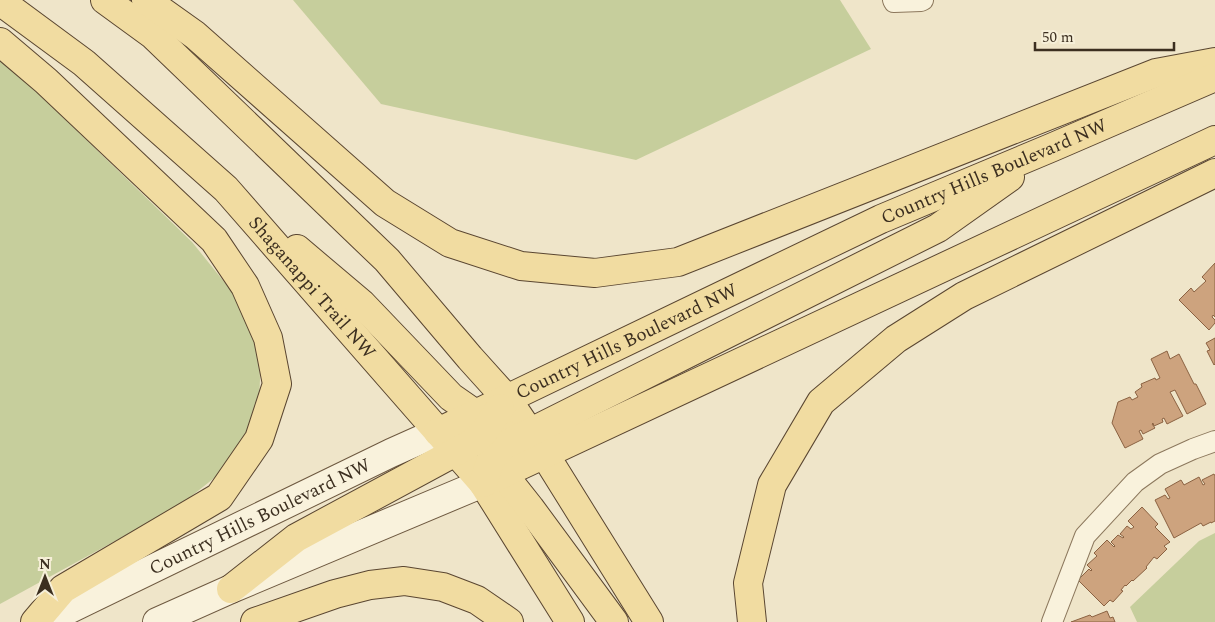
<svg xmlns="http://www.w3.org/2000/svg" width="1215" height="622" viewBox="0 0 1215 622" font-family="Spectral,serif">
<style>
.green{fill:#c6ce9c}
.building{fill:#cda37e;stroke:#8b6242}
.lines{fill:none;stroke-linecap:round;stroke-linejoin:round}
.street-casing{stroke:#8c785d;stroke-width:22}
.secondary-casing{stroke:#6e5940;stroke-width:30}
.primary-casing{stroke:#5a4631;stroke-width:30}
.street{stroke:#f9f2dc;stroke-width:20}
.secondary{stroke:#f9f2dc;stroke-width:28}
.primary{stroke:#f1dca1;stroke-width:28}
.labels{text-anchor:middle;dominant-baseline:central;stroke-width:4.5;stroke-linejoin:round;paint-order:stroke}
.street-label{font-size:19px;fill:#3c2f20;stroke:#f6efd8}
</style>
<rect width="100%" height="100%" fill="#efe5c9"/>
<!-- green -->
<g class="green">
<path d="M293 0H840L871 49 636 160 381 104Z"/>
<path d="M0 59 41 96 192 242 238 299 259 350 260 379 259 404 243 442 218 475 179 506 0 604Z"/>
<path d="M1215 533V622H1137L1130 607 1199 541Z"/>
</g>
<!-- building -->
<g class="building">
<path d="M1215 263V317L1213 315 1212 317 1215 320V323L1209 330 1179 300 1191 288 1194 292 1206 281 1202 277Z"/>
<path d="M1215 338V364L1214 365 1207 351 1210 350 1206 343Z"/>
<path d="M1167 351 1170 359 1179 354 1194 384H1196L1206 404 1187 414 1175 390 1170 392 1183 416 1167 424 1164 418 1162 419 1163 422 1154 426 1153 423 1152 424 1155 428 1143 434 1141 430 1139 431 1143 439 1125 448 1112 423 1118 402 1130 397 1132 400 1138 397 1135 392 1142 387 1141 384 1155 378 1156 380 1160 378 1151 359Z"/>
<path d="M1214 474 1215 476V521L1211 523V522L1203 526 1201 523 1174 538 1155 500 1165 495 1168 499 1170 498 1165 489 1181 480 1184 485 1199 477 1203 485 1205 484 1202 480Z"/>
<path d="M1142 507 1158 524 1155 527 1170 542 1164 546 1167 549 1157 559 1154 557 1146 567 1147 568 1133 581 1132 580 1126 586 1125 585 1121 590 1123 591 1113 602 1110 600 1104 606 1078 580 1089 569 1091 571 1092 570 1087 565 1097 556 1094 553 1107 540 1114 547 1115 546 1111 542 1118 535 1123 538 1124 537 1120 534 1127 526 1131 529 1134 527 1128 521Z"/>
<path d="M1107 611 1110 618 1113 617 1115 622H1071L1090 615 1092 617Z"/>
</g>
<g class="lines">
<defs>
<g id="street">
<path d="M893 0 894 2 921 1 923 0"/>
<path d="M1052 622 1085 536 1135 482 1160 464 1193 449 1215 441"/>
</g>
<g id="secondary">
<path id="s1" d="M43 622 391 453 438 432"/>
<path d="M157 622 231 589 483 483"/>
</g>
<g id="primary">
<path d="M105 0 153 35 387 260 470 358 507 399 545 455 649 622"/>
<path d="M146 0 195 35 385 203 450 243 521 266 595 273 678 262 1156 73 1215 62"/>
<path id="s2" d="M0 1 84 63 226 189 483 483 570 622"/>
<path d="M0 42 46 81 214 240 245 286 268 338 277 384 259 439 219 497 63 589 35 622"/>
<path d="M297 249 362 304 451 397 500 431 528 446"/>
<path id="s3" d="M438 432 881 219 1053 147 1215 77"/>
<path d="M492 460 530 508 614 622"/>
<path d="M483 483 1215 140"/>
<path d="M483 483 491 459 503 446 938 228 1010 177"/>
<path d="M231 589 296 538 472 443 483 433 500 408"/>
<path d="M255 622 335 594 370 585 404 581 443 587 477 600 509 622"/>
<path d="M752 622 748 583 772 485 821 402 896 339 964 296 1215 173"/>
</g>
</defs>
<!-- street casing -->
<use href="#street" class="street-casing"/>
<!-- secondary casing -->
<use href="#secondary" class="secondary-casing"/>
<!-- primary casing -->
<use href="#primary" class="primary-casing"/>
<!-- street -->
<use href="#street" class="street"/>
<!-- secondary -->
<use href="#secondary" class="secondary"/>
<!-- primary -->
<use href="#primary" class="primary"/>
</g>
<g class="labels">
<!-- street labels -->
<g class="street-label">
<text stroke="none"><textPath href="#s3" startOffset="614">Country Hills Boulevard NW</textPath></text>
<text stroke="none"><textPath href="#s2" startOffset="425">Shaganappi Trail NW</textPath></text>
<text stroke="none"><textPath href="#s3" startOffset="209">Country Hills Boulevard NW</textPath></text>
<text stroke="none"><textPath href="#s1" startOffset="241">Country Hills Boulevard NW</textPath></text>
</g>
</g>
<!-- north arrow -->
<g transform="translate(45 577)" stroke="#f6efd8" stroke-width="4" paint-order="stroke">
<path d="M0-4L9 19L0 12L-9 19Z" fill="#3c2f20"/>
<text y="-8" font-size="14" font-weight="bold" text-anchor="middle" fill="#3c2f20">N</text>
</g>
<!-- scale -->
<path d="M1035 42v8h139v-8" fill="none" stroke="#3c2f20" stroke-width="2.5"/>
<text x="1042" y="42" font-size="15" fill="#3c2f20" stroke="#f6efd8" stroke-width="4" paint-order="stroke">50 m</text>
</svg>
